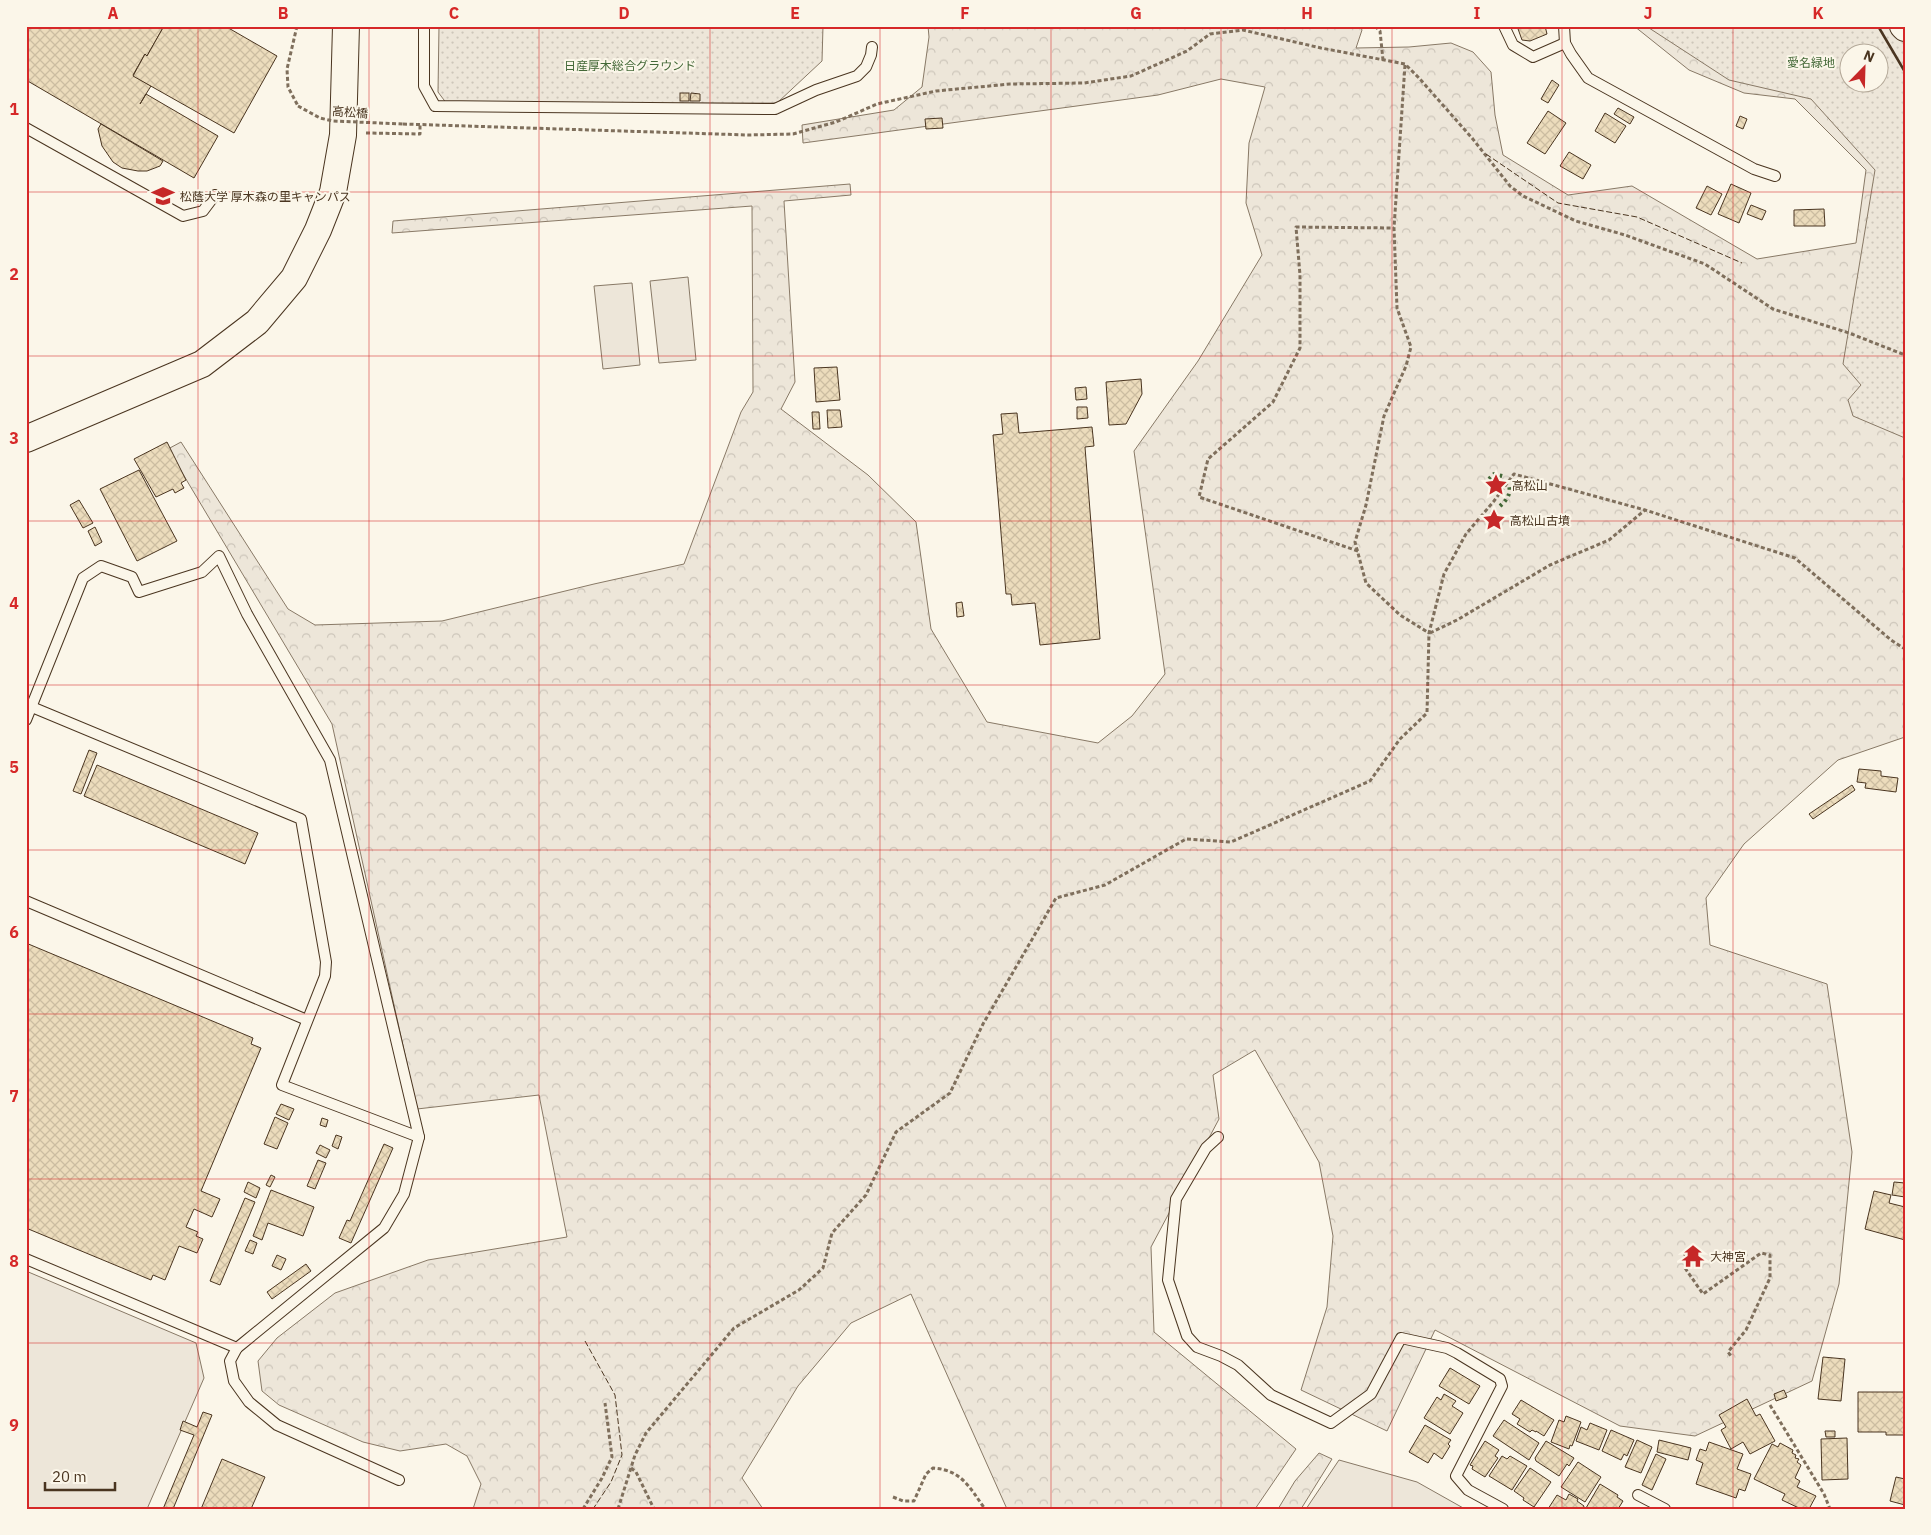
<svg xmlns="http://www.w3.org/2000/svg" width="1931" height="1535" viewBox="0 0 1931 1535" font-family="'IBM Plex Sans','Noto Sans JP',sans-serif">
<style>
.green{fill:#ede6d9;stroke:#887966}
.forest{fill:url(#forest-crowns);stroke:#887966}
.park{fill:url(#park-dots);stroke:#887966;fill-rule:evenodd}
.building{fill:url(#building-cross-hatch);stroke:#4a3520}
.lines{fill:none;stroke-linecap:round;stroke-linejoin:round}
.service-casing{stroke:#4a3520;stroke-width:12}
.tertiary-casing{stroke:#4a3520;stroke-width:28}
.path{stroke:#7f6f5c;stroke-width:3;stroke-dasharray:4 2.5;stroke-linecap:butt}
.service{stroke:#fbf6e9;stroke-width:10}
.tertiary{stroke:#fbf6e9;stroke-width:26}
.path-bridge{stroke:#7f6f5c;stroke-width:3;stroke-dasharray:4 2.5;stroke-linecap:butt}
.hedge{stroke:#436837;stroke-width:4;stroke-dasharray:2.5 4;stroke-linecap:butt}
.fence{stroke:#4a3520;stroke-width:1;stroke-dasharray:6 2.5;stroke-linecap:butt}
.wall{stroke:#4a3520;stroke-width:2.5}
.grid{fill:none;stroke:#d62828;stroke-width:1;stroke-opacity:0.55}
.labels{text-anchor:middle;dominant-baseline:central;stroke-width:4;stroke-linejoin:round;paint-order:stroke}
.park-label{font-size:12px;fill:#436837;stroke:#fbf6e9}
.street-label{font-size:12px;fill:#4a3520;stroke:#fbf6e9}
.poi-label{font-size:12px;fill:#4a3520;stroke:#fbf6e9;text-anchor:start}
.neatline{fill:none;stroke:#d62828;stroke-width:2}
.grid-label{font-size:16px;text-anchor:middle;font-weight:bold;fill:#d62828}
</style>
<defs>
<pattern id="forest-crowns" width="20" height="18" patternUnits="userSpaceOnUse" patternTransform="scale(1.25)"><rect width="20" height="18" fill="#ede6d9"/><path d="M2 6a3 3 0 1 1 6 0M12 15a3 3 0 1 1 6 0" fill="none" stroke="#cdc6ba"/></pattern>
<pattern id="park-dots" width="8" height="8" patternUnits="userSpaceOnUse" patternTransform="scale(1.25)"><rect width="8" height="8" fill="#ede6d9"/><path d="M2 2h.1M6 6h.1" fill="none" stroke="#cdc6ba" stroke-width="1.8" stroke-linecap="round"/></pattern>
<pattern id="building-cross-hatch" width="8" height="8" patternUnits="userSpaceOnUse" patternTransform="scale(1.25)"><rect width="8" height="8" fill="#ecdcbc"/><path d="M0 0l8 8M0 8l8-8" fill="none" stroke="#ccbda1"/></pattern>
</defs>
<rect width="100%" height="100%" fill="#fbf6e9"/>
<!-- green -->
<g class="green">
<path d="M688 277 696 360 659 363 650 281Z"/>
<path d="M632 283 640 365 603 369 594 286Z"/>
<path d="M26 1271 196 1343 204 1378 147 1509H26Z"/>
<path d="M1339 1460 1417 1482 1465 1509H1306Z"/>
</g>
<!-- forest -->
<g class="forest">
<path d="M928 26H1360L1362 30 1356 48 1409 47 1451 43 1473 52 1491 72 1495 115 1503 155 1568 195 1632 186 1757 259 1856 243 1866 170 1795 99 1744 93 1689 70 1634 26H1712L1848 52V82H1878L1905 97V737L1838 760 1744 844 1706 898 1710 945 1827 984 1852 1152 1839 1284 1812 1381 1695 1436 1620 1426 1435 1330 1387 1431 1301 1390 1327 1307 1333 1236 1319 1162 1255 1050 1213 1075 1219 1119 1151 1247 1154 1332 1296 1449 1255 1509H1007L911 1294 851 1323 798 1386 742 1478 763 1509H473L481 1484 467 1456 446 1444 400 1451 363 1442 279 1405 262 1391 258 1361 277 1338 335 1293 428 1260 567 1237 539 1095 417 1109 332 724 168 449 181 442 288 609 315 625 442 621 594 584 684 564 741 412 753 392 752 206 392 233 393 221 850 184 851 195 784 201 795 382 781 409 868 475 916 522 931 629 987 722 1098 743 1132 716 1165 674 1134 451 1198 361 1262 255 1246 203 1249 143 1265 87 1221 79 1158 95 803 143 802 125 894 110 922 87 929 37Z"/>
<path d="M1319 1453 1332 1459 1301 1509H1278L1295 1481Z"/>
</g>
<!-- park -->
<g class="park">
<path d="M439 26H823L822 61 777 103 447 104 438 92Z"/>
<path d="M1646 26H1905V438L1853 416 1848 400 1861 385 1843 364 1875 170 1811 99 1729 80ZM1848 52H1878V82H1848Z"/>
</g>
<!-- building -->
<g class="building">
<path d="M26 26H164L147 56 145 54 133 75 151 86 146 94 140 104 146 94 218 136 194 178 26 80Z"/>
<path d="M164 26H225L277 56 234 133 133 76 145 54 147 56Z"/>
<path d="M1517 26H1545L1547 34 1530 41 1522 40Z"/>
<path d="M1552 80 1559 85 1548 103 1541 99Z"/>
<rect x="680" y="93" width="9" height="8"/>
<path d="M691 93 700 94V101H690Z"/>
<path d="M1618 108 1634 117 1630 124 1614 114Z"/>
<path d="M1548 111 1566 123 1545 154 1527 143Z"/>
<path d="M1605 113 1626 126 1615 143 1595 131Z"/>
<path d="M1740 116 1747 119 1743 129 1736 126Z"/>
<path d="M942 118 943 128 926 129 925 119Z"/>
<path d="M101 124 163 161 160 166 147 171H138L122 168 113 162 102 146 98 129Z"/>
<path d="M1569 152 1591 165 1583 179 1560 166Z"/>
<path d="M1731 184 1751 193 1739 223 1718 214Z"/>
<path d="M1707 186 1722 194 1711 215 1696 208Z"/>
<path d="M1751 205 1766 211 1762 220 1747 214Z"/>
<path d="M1824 209 1825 226H1794V210Z"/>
<path d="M837 367 840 400 816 402 814 368Z"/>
<path d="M1141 379 1142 394 1126 424 1109 425 1106 382Z"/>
<path d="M1086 387 1087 399 1076 400 1075 388Z"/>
<path d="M1077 407H1087L1088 418 1077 419Z"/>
<path d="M827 410H840L842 427 828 428Z"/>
<path d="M812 412H819L820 429H813Z"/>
<path d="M1017 413 1019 433 1092 427 1094 446 1085 447 1100 639 1040 645 1035 603 1012 605 1011 594H1006L993 435 1003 434 1001 414Z"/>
<path d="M167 442 186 480 181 483 184 488 175 493 173 489 156 497 134 459Z"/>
<path d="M139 470 177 541 137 561 100 489Z"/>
<path d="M79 500 93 523 83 528 70 505Z"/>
<path d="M95 527 102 542 95 546 88 531Z"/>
<path d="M962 602 964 616 957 617 956 603Z"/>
<path d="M89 750 97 753 81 794 73 791Z"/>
<path d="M97 765 258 833 245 864 84 796Z"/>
<path d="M1859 769 1881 771V776L1898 778 1896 792 1865 788 1866 783 1857 782Z"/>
<path d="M1852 785 1855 790 1813 819 1809 814Z"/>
<path d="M26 943 253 1038 251 1044 261 1048 201 1191 220 1199 212 1217 194 1209 186 1227 198 1232 196 1236 203 1239 197 1253 179 1246 165 1280 153 1275 151 1280 26 1228Z"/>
<path d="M281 1104 294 1109 289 1120 276 1114Z"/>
<path d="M275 1117 288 1123 277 1149 264 1144Z"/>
<path d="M322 1118 328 1120 326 1127 320 1125Z"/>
<path d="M336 1135 342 1137 338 1149 332 1146Z"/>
<path d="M384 1144 393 1148 351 1243 339 1238 347 1220 350 1221Z"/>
<path d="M320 1145 330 1150 326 1158 316 1153Z"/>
<path d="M318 1160 326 1163 315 1189 307 1186Z"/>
<path d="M271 1175 275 1177 270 1187 266 1185Z"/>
<path d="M248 1182 260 1188 256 1198 244 1192Z"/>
<path d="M1894 1182 1905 1183V1197L1892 1195Z"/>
<path d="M271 1190 314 1207 303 1236 268 1223 262 1240 253 1236Z"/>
<path d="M1874 1191 1891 1195 1889 1203 1905 1207V1240L1865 1229Z"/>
<path d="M245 1198 255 1202 220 1285 210 1281Z"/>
<path d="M250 1240 257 1243 253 1254 245 1251Z"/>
<path d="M1689 1249 1693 1255 1686 1259 1683 1253Z"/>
<path d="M277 1255 286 1259 281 1270 272 1266Z"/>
<path d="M306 1264 311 1271 272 1299 267 1292Z"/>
<path d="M1823 1357 1845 1359 1841 1401 1818 1399Z"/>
<path d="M1450 1368 1480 1386 1469 1404 1439 1386Z"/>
<path d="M1784 1390 1787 1397 1776 1401 1774 1394Z"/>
<path d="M1858 1392H1904V1435H1886V1432H1858Z"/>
<path d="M1444 1394 1456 1401 1452 1406 1463 1413 1450 1434 1424 1418 1437 1397 1441 1400Z"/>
<path d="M1747 1399 1756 1416 1760 1414 1775 1441 1750 1454 1743 1442 1731 1449 1721 1430 1726 1427 1719 1415Z"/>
<path d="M1521 1400 1554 1420 1544 1436 1536 1431V1432L1532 1430 1530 1432 1517 1424 1520 1419 1512 1414Z"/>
<path d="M203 1412 212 1415 173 1509H163L194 1435 180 1430 183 1421 197 1427Z"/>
<path d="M1566 1416 1581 1422 1572 1446 1570 1445 1569 1449 1551 1442 1559 1420 1564 1422Z"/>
<path d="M1504 1420 1539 1443 1529 1460 1493 1436Z"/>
<path d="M1590 1423 1607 1430 1599 1450 1576 1441 1581 1427 1587 1430Z"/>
<path d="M1425 1425 1451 1440 1448 1444 1450 1446 1442 1459 1434 1453 1428 1463 1409 1452Z"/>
<path d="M1611 1430 1634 1440 1627 1456 1624 1454 1621 1460 1602 1451Z"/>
<path d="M1825 1431H1835V1437H1826Z"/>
<path d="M1847 1438 1848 1479 1822 1480 1821 1439Z"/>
<path d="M1637 1440 1652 1447 1641 1473 1625 1467Z"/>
<path d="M1659 1440 1691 1448 1688 1460 1657 1452Z"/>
<path d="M1485 1441 1499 1450 1495 1456 1498 1458 1485 1477 1472 1469 1473 1466 1470 1465Z"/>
<path d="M1546 1441 1574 1458 1569 1466 1567 1464 1559 1476 1536 1461 1535 1458Z"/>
<path d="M1709 1442 1743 1454 1737 1469 1751 1474 1745 1491 1739 1489 1736 1498 1696 1484 1703 1463 1696 1460 1700 1449 1706 1451Z"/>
<path d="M1780 1443 1793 1450 1792 1453 1796 1455 1795 1458 1799 1459 1797 1462 1801 1465 1795 1478 1800 1481 1797 1487 1816 1496 1809 1509H1801L1782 1500 1785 1494 1754 1479 1772 1444 1778 1447Z"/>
<path d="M1656 1454 1666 1459 1652 1490 1642 1485Z"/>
<path d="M1502 1456 1507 1459 1510 1456 1527 1466 1512 1490 1489 1476Z"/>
<path d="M222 1459 265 1477 251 1509H201Z"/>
<path d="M1578 1462 1601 1477 1585 1502 1561 1487Z"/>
<path d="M1530 1468 1551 1482 1534 1507 1523 1500 1524 1498 1514 1491Z"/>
<path d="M1896 1477 1905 1479V1505L1890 1501Z"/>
<path d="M1600 1484 1618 1495 1617 1497 1623 1501 1618 1509 1586 1508Z"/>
<path d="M1569 1494 1578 1499 1577 1501 1584 1506 1583 1509H1548L1557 1495 1566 1500Z"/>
</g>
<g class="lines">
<defs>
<g id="service">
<path d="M424 26V86L435 106 775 109 816 90 857 76 866 67 871 55 872 47"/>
<path d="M1504 26 1513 45 1533 57 1565 43"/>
<path d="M1564 26 1565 43 1571 54 1588 78 1754 169 1775 176"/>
<path d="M26 128 183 216 203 211 215 195"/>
<path d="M27 705 301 819 326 962 325 976 282 1085 419 1137"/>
<path d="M26 720 83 578 101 566 132 577 139 592 202 572 219 556 247 614 330 760 419 1137 404 1194 384 1228 237 1348 230 1361 234 1381 249 1402 277 1425 399 1480"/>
<path d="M26 901 307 1020"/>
<path d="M1218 1137 1206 1148 1176 1199 1168 1280 1187 1336 1197 1347 1221 1356 1238 1365 1271 1395 1331 1423 1371 1394 1401 1338 1447 1348 1457 1353 1500 1379 1502 1386 1456 1476 1468 1490 1503 1509"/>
<path d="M26 1259 237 1348"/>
<path d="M1638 1495 1665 1509"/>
</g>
<g id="tertiary">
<path d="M1903 26 1905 28"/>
<path d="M26 439 202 364 257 322 294 278 318 230 333 192 343 135 346 26"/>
</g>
</defs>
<!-- service casing -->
<use href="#service" class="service-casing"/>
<!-- tertiary casing -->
<use href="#tertiary" class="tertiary-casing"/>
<!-- path -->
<g class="path">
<path d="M297 26 287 69 288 87 298 106"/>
<path d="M1375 26 1380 31 1383 60"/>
<path d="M1405 65 1394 228 1397 308 1411 347 1406 366 1384 416 1366 505 1355 542 1366 583 1400 615 1429 633"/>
<path d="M403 124 748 135 793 134 836 122 877 104 936 91 1010 84 1084 83 1131 76 1187 51 1210 34 1243 30 1321 48 1405 64 1419 78 1472 138 1510 186 1523 196 1576 221 1625 235 1705 264 1773 309 1849 333 1905 355"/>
<path d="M366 133 420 134V125"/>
<path d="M1358 551 1199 497 1208 459 1273 402 1300 348V275L1296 227 1394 228"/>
<path d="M1430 633 1457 620 1550 565 1609 540 1645 510"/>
<path d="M1685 1268 1703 1294 1761 1253 1770 1255V1278L1746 1330 1728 1352 1731 1356"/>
<path d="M1770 1405 1824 1494 1830 1509"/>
<path d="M631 1468 636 1472 654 1509"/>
<path d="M893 1497 903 1501H914L926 1474 933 1468C962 1470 970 1488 985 1509"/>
<path d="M583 1509 602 1478 612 1457 605 1403"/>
<path d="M618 1509 635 1455 646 1433 734 1328 799 1290 823 1268 832 1233 866 1195 896 1132 950 1093 983 1024 1056 898 1105 885 1186 839 1231 842 1370 781 1400 739 1427 713 1429 633 1444 574 1466 534 1494 501 1514 474 1645 510 1795 558 1891 640 1905 649"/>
</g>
<!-- service -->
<use href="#service" class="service"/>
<!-- tertiary -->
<use href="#tertiary" class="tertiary"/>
<!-- path-bridge -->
<path class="path-bridge" d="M298 106 320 118 333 121 403 124"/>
<!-- hedge -->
<g class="hedge">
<path d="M1489 479 1494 474 1506 477"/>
<path d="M1500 506C1507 500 1511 494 1509 485"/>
</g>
<!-- fence -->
<g class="fence">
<path d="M1486 154 1558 203 1637 217 1742 263"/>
<path d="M585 1341 615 1395 622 1455 611 1482 593 1509"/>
</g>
<!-- wall -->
<path class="wall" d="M1878 26 1905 72"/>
</g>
<!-- grid -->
<path class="grid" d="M198 26V1509M369 26V1509M539 26V1509M710 26V1509M880 26V1509M1051 26V1509M1221 26V1509M1392 26V1509M1562 26V1509M1733 26V1509M26 192H1905M26 356H1905M26 521H1905M26 685H1905M26 850H1905M26 1014H1905M26 1179H1905M26 1343H1905"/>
<!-- icons -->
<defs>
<symbol id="university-bare" viewBox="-9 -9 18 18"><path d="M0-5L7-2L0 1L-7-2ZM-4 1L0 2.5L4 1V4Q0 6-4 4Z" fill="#c62828" stroke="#fbf6e9" stroke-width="2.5" paint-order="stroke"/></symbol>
<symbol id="sight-bare" viewBox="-9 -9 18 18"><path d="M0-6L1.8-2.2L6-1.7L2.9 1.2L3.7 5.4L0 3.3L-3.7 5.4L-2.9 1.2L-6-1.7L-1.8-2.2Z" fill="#c62828" stroke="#fbf6e9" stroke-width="2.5" paint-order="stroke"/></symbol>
<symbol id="temple-bare" viewBox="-9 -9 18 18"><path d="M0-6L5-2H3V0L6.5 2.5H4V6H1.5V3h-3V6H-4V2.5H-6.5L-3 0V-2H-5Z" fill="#c62828" stroke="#fbf6e9" stroke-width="2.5" paint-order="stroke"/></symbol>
</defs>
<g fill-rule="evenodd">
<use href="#university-bare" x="147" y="180" width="32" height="32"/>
<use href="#sight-bare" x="1480" y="469" width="32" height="32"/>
<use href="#sight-bare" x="1478" y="504" width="32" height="32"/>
<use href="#temple-bare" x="1677" y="1240" width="32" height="32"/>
</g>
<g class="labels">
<!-- park labels -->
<g class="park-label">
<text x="1811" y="62">愛名緑地</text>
<text x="630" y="65">日産厚木総合グラウンド</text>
</g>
<!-- street labels -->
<g class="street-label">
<text transform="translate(350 112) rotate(4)">高松橋</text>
</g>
<!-- poi labels -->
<g class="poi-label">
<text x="180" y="196">松蔭大学 厚木森の里キャンパス</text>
<text x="1512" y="485">高松山</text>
<text x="1510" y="520">高松山古墳</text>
<text x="1710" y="1256">大神宮</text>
</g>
</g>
<!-- border -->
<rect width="1931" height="1535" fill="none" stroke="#fbf6e9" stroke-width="55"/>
<!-- north arrow -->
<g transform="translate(1864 68) rotate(23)"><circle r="24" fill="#fbf6e9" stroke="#b4a999"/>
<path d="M0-4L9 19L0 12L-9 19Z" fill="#c62828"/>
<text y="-8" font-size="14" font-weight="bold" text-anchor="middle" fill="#4a3520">N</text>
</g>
<!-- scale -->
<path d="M45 1482v8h70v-8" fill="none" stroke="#4a3520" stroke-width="2.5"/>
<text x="52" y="1482" font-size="15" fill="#4a3520" stroke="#fbf6e9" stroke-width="4" paint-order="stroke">20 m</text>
<rect x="28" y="28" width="1876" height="1480" class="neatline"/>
<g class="grid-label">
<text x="113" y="19">A</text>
<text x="283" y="19">B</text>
<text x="454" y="19">C</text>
<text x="624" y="19">D</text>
<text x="795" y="19">E</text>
<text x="965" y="19">F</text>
<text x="1136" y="19">G</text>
<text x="1307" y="19">H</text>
<text x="1477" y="19">I</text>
<text x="1648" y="19">J</text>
<text x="1818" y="19">K</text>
<text x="14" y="115">1</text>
<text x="14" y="280">2</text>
<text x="14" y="444">3</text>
<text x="14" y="609">4</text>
<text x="14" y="773">5</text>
<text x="14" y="938">6</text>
<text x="14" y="1102">7</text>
<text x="14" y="1267">8</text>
<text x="14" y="1431">9</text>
</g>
</svg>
